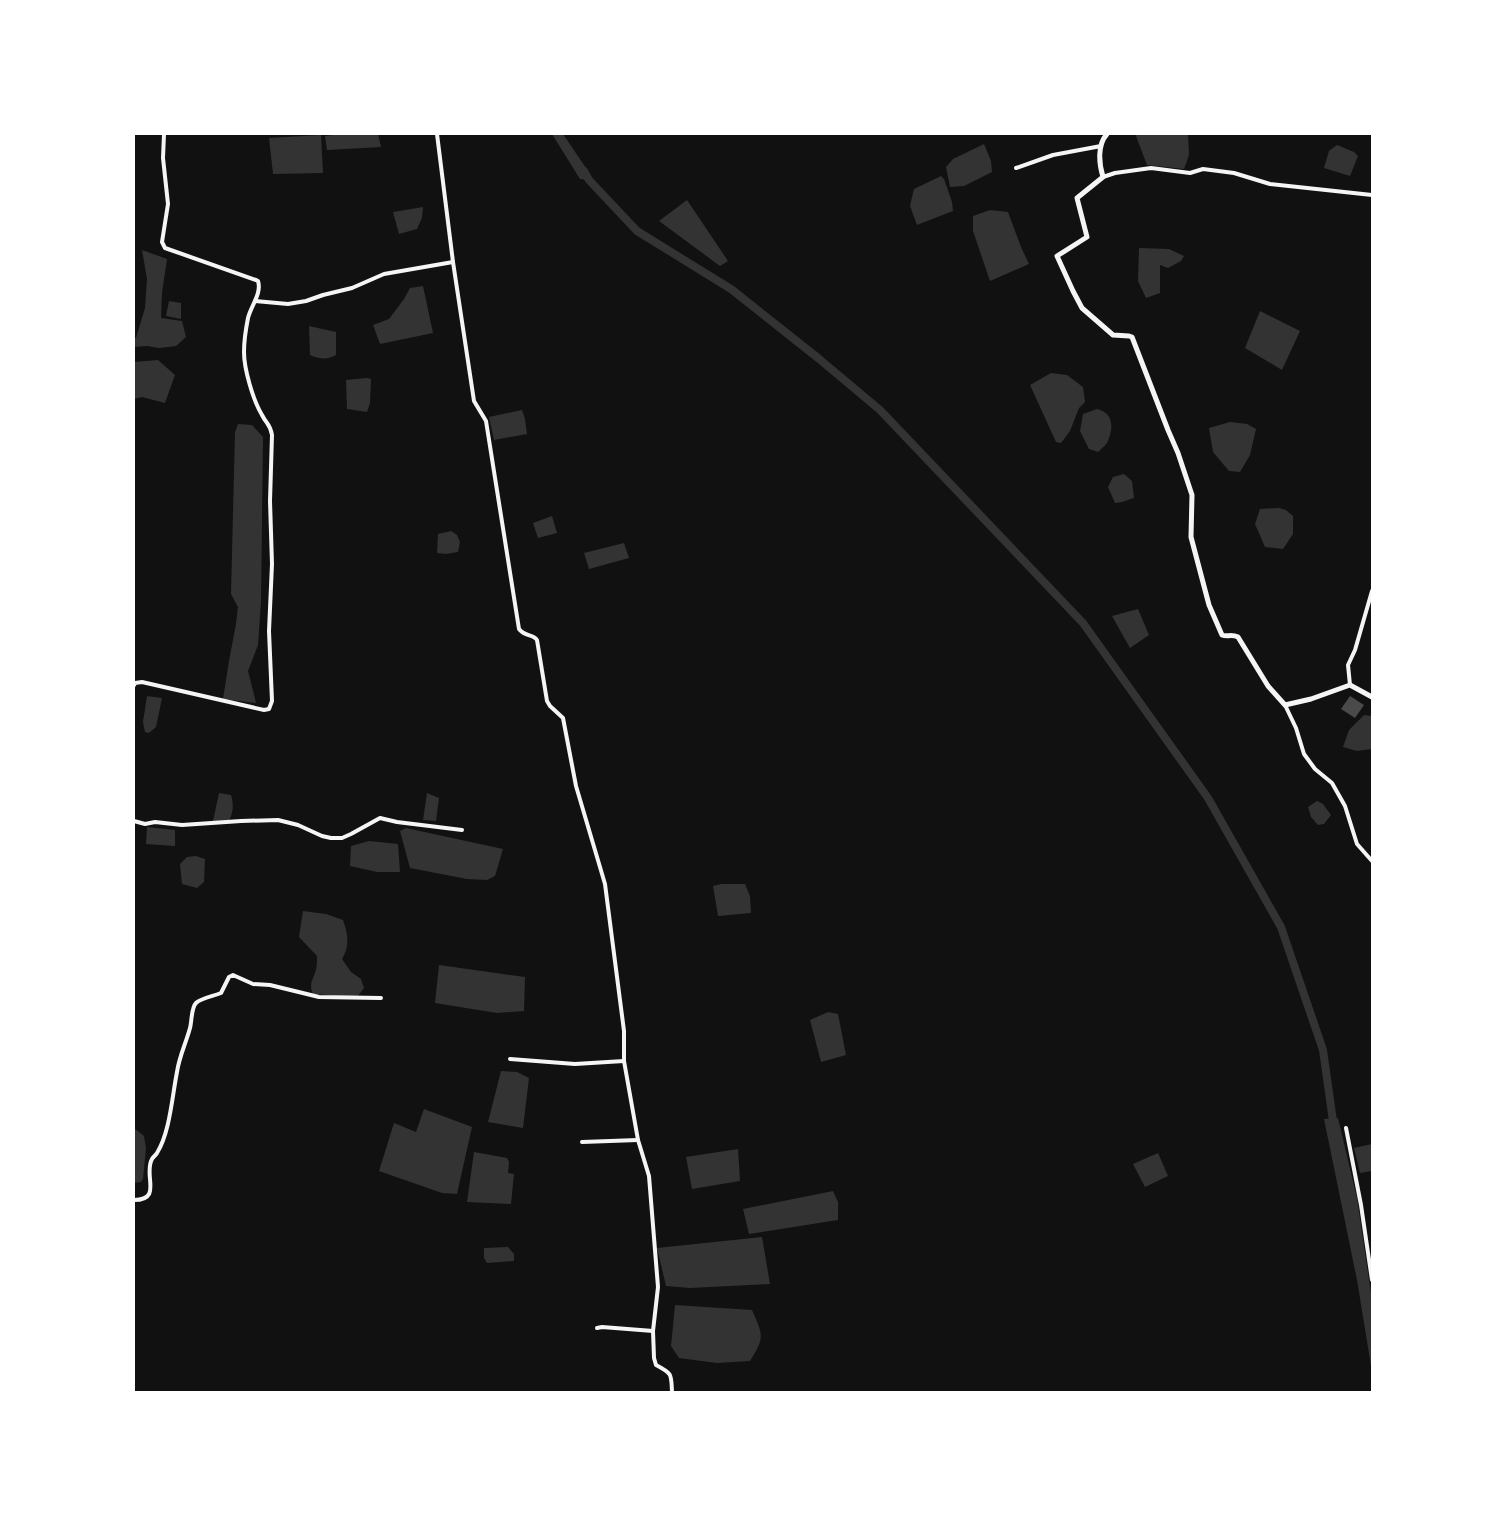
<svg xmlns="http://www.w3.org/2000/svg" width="1506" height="1526" viewBox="0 0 1506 1526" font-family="'Public Sans',sans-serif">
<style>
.water{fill:#333}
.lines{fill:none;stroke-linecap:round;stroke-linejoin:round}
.canal{stroke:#333;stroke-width:8}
.building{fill:#4a4a4a}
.minor{stroke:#f5f5f5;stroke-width:4}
.tertiary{stroke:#f5f5f5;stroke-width:5}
</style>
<rect width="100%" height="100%" fill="#111"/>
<!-- water -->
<g class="water">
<path d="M343 134H378L381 147 327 150 325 136Z"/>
<path d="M552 134H563L588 171 589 180 580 179Z"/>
<path d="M1137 134H1188L1189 155 1184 169 1147 165 1136 136Z"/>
<path d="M321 135 323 173 273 174 269 138Z"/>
<path d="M984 144 991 161 992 172 964 186 950 187 946 167 953 159Z"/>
<path d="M1337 145 1354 152 1358 156 1350 176 1324 168 1329 151Z"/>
<path d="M941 176 944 179 952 202 953 211 917 225 910 206 914 189Z"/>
<path d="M687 200 728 261 720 266 659 221Z"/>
<path d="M423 207 422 218 417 229 399 234 393 212Z"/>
<path d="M990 210 1008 212 1021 247 1029 264 990 281 973 231V216Z"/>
<path d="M1139 248 1169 249 1184 256 1181 261 1168 268 1160 265V293L1146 298 1138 281Z"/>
<path d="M142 250 167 259 162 293 161 318 182 321 186 337 176 346 159 348 147 346 134 347V338H136L145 308 147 279Z"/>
<path d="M423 286 433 333 380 344 373 325 389 319 404 299 410 288Z"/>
<path d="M169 301 181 303V319L166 316Z"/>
<path d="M1260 311 1300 331 1282 370 1245 348Z"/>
<path d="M309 326 336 332V355C328 360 319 359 310 355Z"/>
<path d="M158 360 175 375 165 403 142 397 134 399V362Z"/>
<path d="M1051 373 1067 375 1083 387 1085 402 1079 408 1070 431 1061 443 1056 442 1030 385Z"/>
<path d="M367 378 371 379 370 403 367 412 347 409 346 380Z"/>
<path d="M1097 409C1114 413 1114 429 1107 443 1105 446 1101 449 1098 452L1089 449 1080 431 1083 414Z"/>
<path d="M522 410 525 419 527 434 494 440 489 417Z"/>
<path d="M1230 422 1247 424 1256 429 1250 455 1240 472 1229 471 1213 452 1209 428Z"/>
<path d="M238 424 252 425 263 437 261 602 258 645 248 671 256 703 223 699 229 661 236 624 238 607 231 594 235 432Z"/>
<path d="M1124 474 1132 481 1134 498 1122 502 1115 503 1108 487 1113 477Z"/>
<path d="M1279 508 1286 510 1293 516V534L1283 549 1265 547 1255 524 1260 509Z"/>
<path d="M552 516 557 533 538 538 533 523Z"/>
<path d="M451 531 457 535 460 542 458 552 446 554 437 553 438 534Z"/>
<path d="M624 543 629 558 589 569 584 553Z"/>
<path d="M1138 609 1149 635 1130 648 1112 616Z"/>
<path d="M147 696 162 698 156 727 149 733 145 732 143 722Z"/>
<path d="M1364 715 1372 716V749L1357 751 1343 747 1349 730Z"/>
<path d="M219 793 231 795C234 805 233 812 229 821H213Z"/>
<path d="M427 793 439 798 436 821 423 820Z"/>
<path d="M1317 801 1323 804 1331 815 1324 824 1318 825 1311 817 1308 807Z"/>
<path d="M147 827 175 830V846L146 844Z"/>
<path d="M406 828 503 849 495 876 487 880 467 879 410 868 400 831Z"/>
<path d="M369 841 398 844 400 872H377L350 866 351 846Z"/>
<path d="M196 856 205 859 204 882 197 888 182 884 180 864 187 857Z"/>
<path d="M721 884H745L750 896 751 913 718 916 713 886Z"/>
<path d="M303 911 326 914 343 920C348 934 350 946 342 959L351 972 361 979 364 988 357 997 313 994C309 985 312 981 315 973 317 968 317 962 317 956L299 937Z"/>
<path d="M439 965 525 977 524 1011 497 1013 435 1003Z"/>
<path d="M828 1012 838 1014 846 1055 821 1062 810 1020Z"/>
<path d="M501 1071 517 1072 529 1078 523 1128 488 1122Z"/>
<path d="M424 1109 472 1127 457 1194 442 1193 379 1171 394 1123 416 1132Z"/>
<path d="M1338 1118 1357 1198 1372 1300V1372L1357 1280 1324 1119Z"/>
<path d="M134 1128 144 1136 146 1148 143 1179 141 1182 134 1183Z"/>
<path d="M1372 1144V1171L1360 1173 1354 1148Z"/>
<path d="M738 1149 740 1181 692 1189 686 1157Z"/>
<path d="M474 1152 507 1158 509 1162 508 1173 514 1174 511 1204 467 1202Z"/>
<path d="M1158 1153 1168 1176 1145 1187 1133 1164Z"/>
<path d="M833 1191 838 1202V1220L749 1234 743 1209Z"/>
<path d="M762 1237 770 1284 690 1288 666 1286 657 1248Z"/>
<path d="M508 1247 514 1254V1261L487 1263 484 1258V1248Z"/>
<path d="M675 1305 752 1310C763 1335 765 1337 750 1361L717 1363 679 1358 671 1346Z"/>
</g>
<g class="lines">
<!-- canal -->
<path class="canal" d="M584 171 589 180 637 231 731 289 818 358 880 410 1083 623 1208 798 1281 927 1323 1050 1334 1128"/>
</g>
<!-- building -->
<path class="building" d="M1350 696 1364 705 1355 718 1341 709Z"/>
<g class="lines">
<!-- minor -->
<g class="minor">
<path d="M437 134 453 262 474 401 486 421 519 629C525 637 533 634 537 640L547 701 550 706 563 718 576 786 605 884 624 1031V1061L638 1140 649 1176 658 1287 653 1331 654 1358 656 1365C673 1374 671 1374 672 1392"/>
<path d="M1016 168 1053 155 1101 146"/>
<path d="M1103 177 1115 173 1151 168 1190 173 1203 169 1234 173 1270 184 1372 195"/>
<path d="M255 301 288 304 306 301 323 295 352 288 384 274 453 262"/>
<path d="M134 685 135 683 142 682 264 710 269 709 272 701 269 631 272 564 270 501 272 435C270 423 267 425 262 415 253 400 244 369 244 352 244 342 246 328 248 318 251 306 262 293 258 281L256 280 165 248 162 242 168 204 163 158 164 134"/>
<path d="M1350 685 1348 665 1355 650 1372 591"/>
<path d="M1285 705 1296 728 1304 754 1315 769 1332 783 1345 806 1357 844 1372 861"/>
<path d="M134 821 145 824 155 822 182 825 241 821 278 820 298 825 322 836 331 838H342L351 834 380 818 397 822 462 830"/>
<path d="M510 1059 575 1064 624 1061"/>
<path d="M1346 1128 1361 1205 1372 1280"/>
<path d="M582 1142 638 1140"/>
<path d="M134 1200C163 1200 143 1175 152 1159 153 1157 156 1155 157 1153 170 1132 172 1097 177 1072 179 1057 186 1043 190 1028 192 1021 191 1008 196 1003 201 998 214 996 221 993L229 977 233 975 253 984 270 985 319 997 381 998"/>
<path d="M597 1328 602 1327 653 1331"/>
</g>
<!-- tertiary -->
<path class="tertiary" d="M1107 134C1097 145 1099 164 1103 177L1077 198 1087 237 1057 256 1073 291 1082 308 1113 335 1129 336 1132 337 1168 430 1178 453 1192 495 1191 537 1209 605 1222 635C1227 637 1232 634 1238 637L1268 686 1285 705 1311 699 1350 685 1372 697"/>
</g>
<!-- border -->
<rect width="1506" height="1526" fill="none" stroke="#ffffff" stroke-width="270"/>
</svg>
